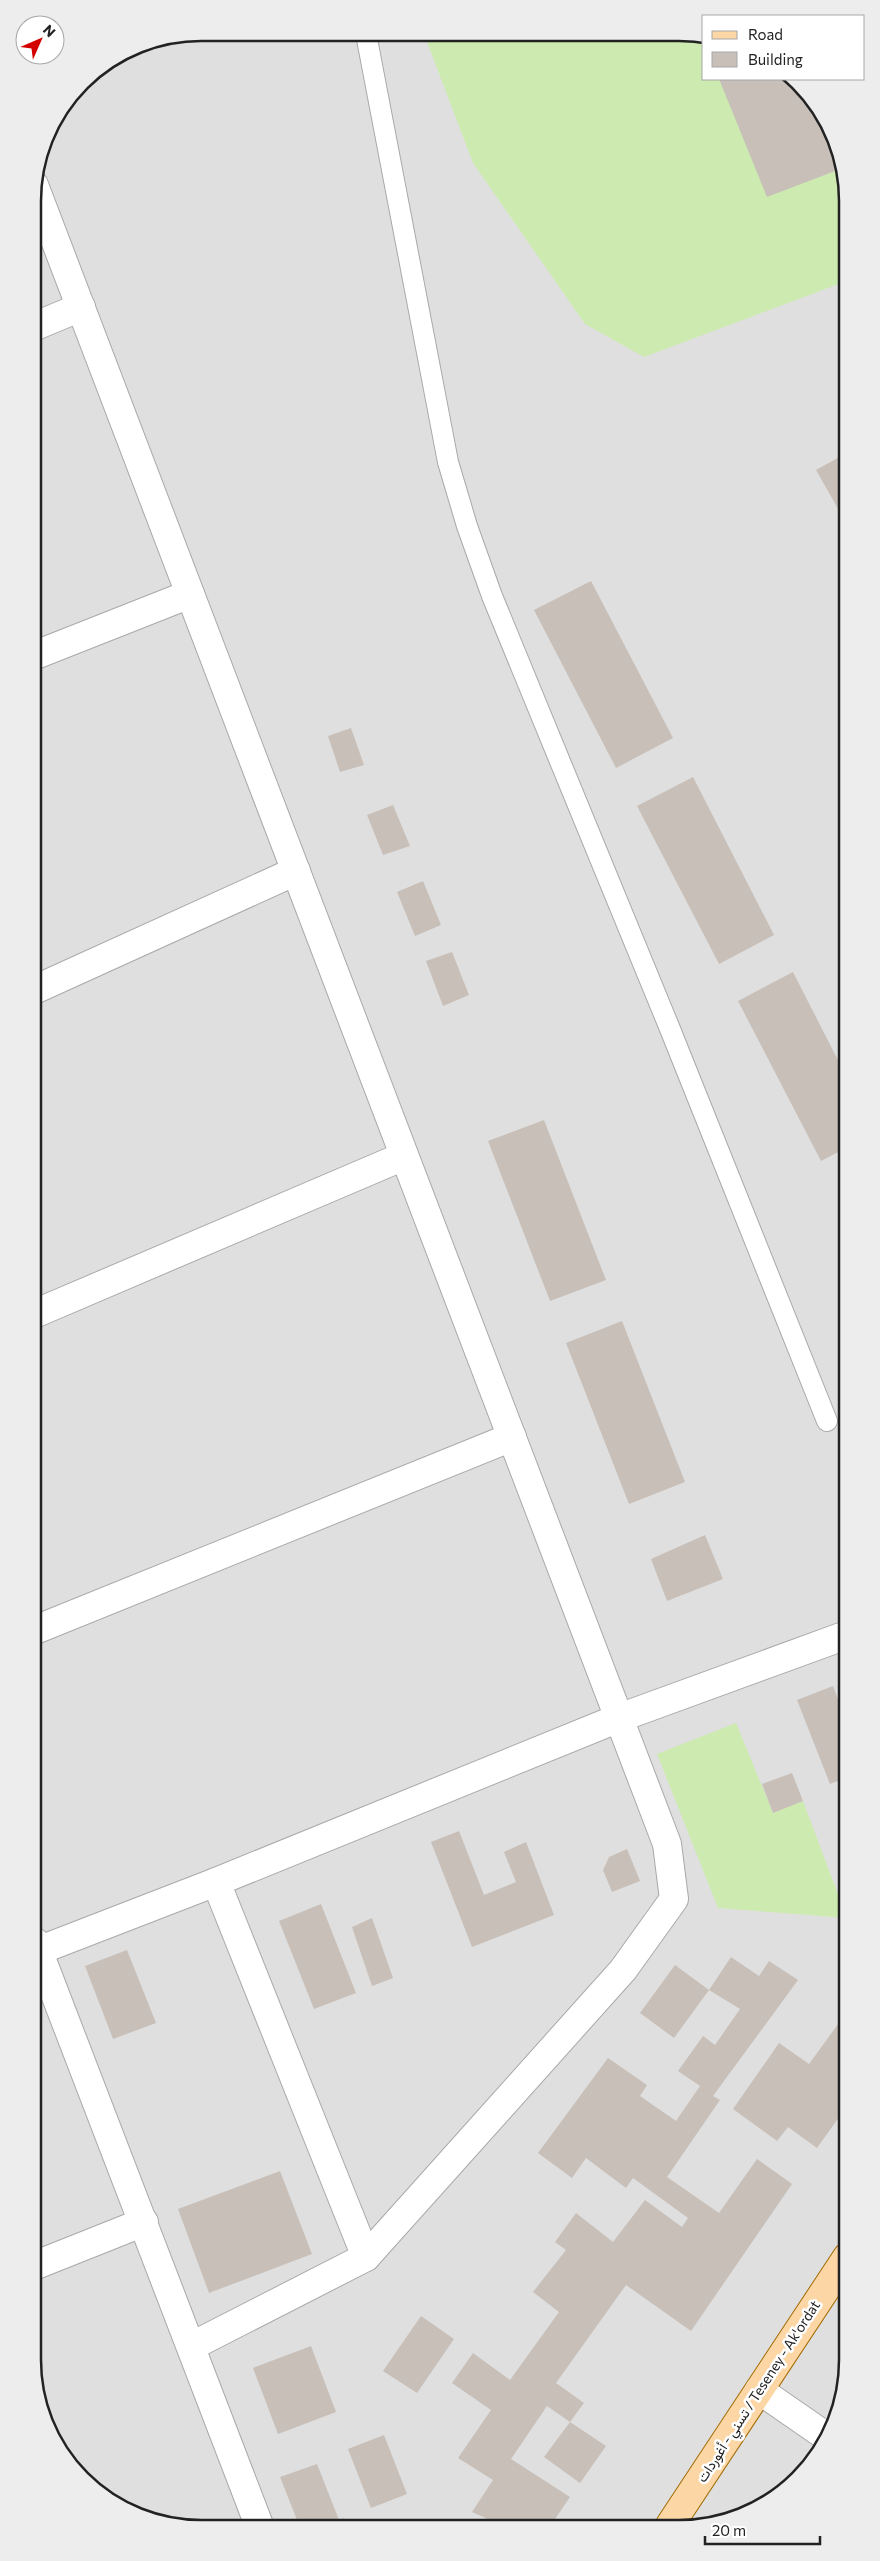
<svg xmlns="http://www.w3.org/2000/svg" width="880" height="2561" viewBox="0 0 880 2561" font-family="Commissioner,Vazirmatn,sans-serif">
<style>
.residential{fill:#e0dfdf}
.grass{fill:#cdebb0}
.building{fill:#c7bfb8}
.lines{fill:none;stroke-linecap:round;stroke-linejoin:round}
.service-casing{stroke:#a9a9a9;stroke-width:22}
.minor-casing{stroke:#a9a9a9;stroke-width:30}
.primary-casing{stroke:#a06b00;stroke-width:30}
.service{stroke:#fff;stroke-width:20}
.minor{stroke:#fff;stroke-width:28}
.primary{stroke:#fcd6a4;stroke-width:28}
.labels{text-anchor:middle;dominant-baseline:central;stroke-width:5;stroke-linejoin:round;paint-order:stroke}
.street-label{font-size:14px;fill:#222;stroke:#fff}
.rim{fill:none;stroke:#222;stroke-width:2.5}
</style>
<rect width="100%" height="100%" fill="#f2efe9"/>
<!-- residential -->
<path class="residential" d="M201 33 704 36V79H794L830 126 844 168 847 2371 835 2424 806 2471 764 2506 712 2525H168L126 2511 82 2479 55 2444 36 2393 33 189 50 127 90 74 137 45Z"/>
<!-- grass -->
<g class="grass">
<path d="M424 34 704 36V79H794L823 117 844 170V282L644 357 585 324 473 163Z"/>
<path d="M736 1723 773 1813 803 1801 847 1918 718 1908 657 1754Z"/>
</g>
<!-- building -->
<g class="building">
<path d="M719 79H794L823 116 843 168 767 197Z"/>
<path d="M845 454V521L816 470Z"/>
<path d="M591 581 673 738 616 768 534 610Z"/>
<path d="M351 728 364 765 340 772 328 736Z"/>
<path d="M693 777 774 935 719 964 637 806Z"/>
<path d="M393 805 410 846 383 855 367 815Z"/>
<path d="M423 881 441 925 415 936 397 892Z"/>
<path d="M452 952 469 995 443 1006 426 961Z"/>
<path d="M793 972 845 1074 846 1148 821 1161 738 1001Z"/>
<path d="M544 1120 606 1280 550 1301 488 1141Z"/>
<path d="M846 1188V1207L838 1192Z"/>
<path d="M622 1321 685 1482 629 1504 566 1343Z"/>
<path d="M705 1535 723 1579 667 1601 651 1559Z"/>
<path d="M833 1686 846 1721V1778L830 1784 797 1700Z"/>
<path d="M792 1773 803 1801 773 1813 762 1784Z"/>
<path d="M459 1831 484 1895 516 1882 504 1852 526 1842 554 1915 472 1947 431 1842Z"/>
<path d="M627 1849 640 1881 612 1892 603 1870 609 1857Z"/>
<path d="M321 1904 356 1993 314 2009 279 1921Z"/>
<path d="M372 1918 393 1978 372 1986 352 1927Z"/>
<path d="M127 1950 156 2023 113 2039 85 1966Z"/>
<path d="M731 1957 759 1976 769 1961 798 1980 713 2096 720 2100 667 2177 719 2213 757 2159 792 2184 691 2331 626 2285 556 2383 584 2403 570 2422 547 2406 511 2459 570 2497 551 2525H501L472 2512 493 2480 458 2458 491 2410 452 2383 473 2353 510 2380 559 2312 533 2292 566 2250 555 2242 576 2213 613 2242 645 2200 682 2227 688 2218 633 2178 626 2188 586 2158 572 2178 538 2153 608 2058 647 2085 640 2096 676 2121 700 2086 678 2071 703 2036 715 2045 740 2009 709 1990Z"/>
<path d="M675 1965 709 1990 674 2038 640 2013Z"/>
<path d="M847 1968V1980L841 1975Z"/>
<path d="M844 2016 847 2017V2106L817 2148 788 2127 777 2141 733 2109 779 2043 809 2064Z"/>
<path d="M280 2171 312 2254 209 2293 178 2209Z"/>
<path d="M421 2316 454 2339 417 2393 383 2371Z"/>
<path d="M311 2346 336 2412 278 2434 253 2368Z"/>
<path d="M570 2422 606 2446 580 2483 544 2457Z"/>
<path d="M384 2435 407 2494 371 2508 348 2449Z"/>
<path d="M317 2464 339 2520 344 2518 347 2525H299L280 2477Z"/>
</g>
<g class="lines">
<defs>
<path id="service" d="M366 34 448 462 467 526 492 596 670 1029 827 1421"/>
<g id="minor">
<path d="M34 185 667 1844 674 1899 623 1970 366 2257 192 2346"/>
<path d="M33 327 81 307"/>
<path d="M33 656 190 594"/>
<path d="M34 990 296 871"/>
<path d="M34 1314 404 1156"/>
<path d="M35 1630 512 1437"/>
<path d="M216 1882 366 2257"/>
<path d="M35 1942 259 2525"/>
<path d="M35 1952 216 1882 619 1718 841 1637H846"/>
<path d="M36 2265 144 2222"/>
<path d="M759 2390 827 2437"/>
</g>
<path id="primary" d="M670 2525 847 2257"/>
</defs>
<!-- service casing -->
<use href="#service" class="service-casing"/>
<!-- minor casing -->
<use href="#minor" class="minor-casing"/>
<!-- primary casing -->
<use href="#primary" class="primary-casing"/>
<!-- service -->
<use href="#service" class="service"/>
<!-- minor -->
<use href="#minor" class="minor"/>
<!-- primary -->
<use href="#primary" class="primary"/>
</g>
<g class="labels">
<!-- street labels -->
<g class="street-label">
<text transform="translate(758 2391) rotate(-57)">تسني - أغوردات / Teseney - Ak'ordat</text>
</g>
</g>
<!-- crop -->
<path d="M0 0H880V2561H0ZM201 41H679A160 160 0 0 1 839 201V2360A160 160 0 0 1 679 2520H201A160 160 0 0 1 41 2360V201A160 160 0 0 1 201 41Z" fill="#ededed" fill-rule="evenodd"/>
<path class="rim" d="M201 41H679A160 160 0 0 1 839 201V2360A160 160 0 0 1 679 2520H201A160 160 0 0 1 41 2360V201A160 160 0 0 1 201 41Z"/>
<!-- legend -->
<rect x="702" y="15" width="162" height="65" fill="#ffffff" stroke="#a7a7a7"/>
<rect x="712" y="31" width="25" height="8" fill="#fcd6a4" stroke="#a7a7a7"/>
<text x="748" y="40" font-size="15" fill="#222222">Road</text>
<rect x="712" y="52" width="25" height="15" fill="#c7bfb8" stroke="#a7a7a7"/>
<text x="748" y="65" font-size="15" fill="#222222">Building</text>
<!-- north arrow -->
<g transform="translate(40 40) rotate(45)"><circle r="24" fill="#ffffff" stroke="#a7a7a7"/>
<path d="M0-4L9 19L0 12L-9 19Z" fill="#d40000"/>
<text y="-8" font-size="14" font-weight="bold" text-anchor="middle" fill="#222222">N</text>
</g>
<!-- scale -->
<path d="M705 2536v8h115v-8" fill="none" stroke="#222222" stroke-width="2.5"/>
<text x="712" y="2536" font-size="15" fill="#222222" stroke="#ffffff" stroke-width="4" paint-order="stroke">20 m</text>
</svg>
